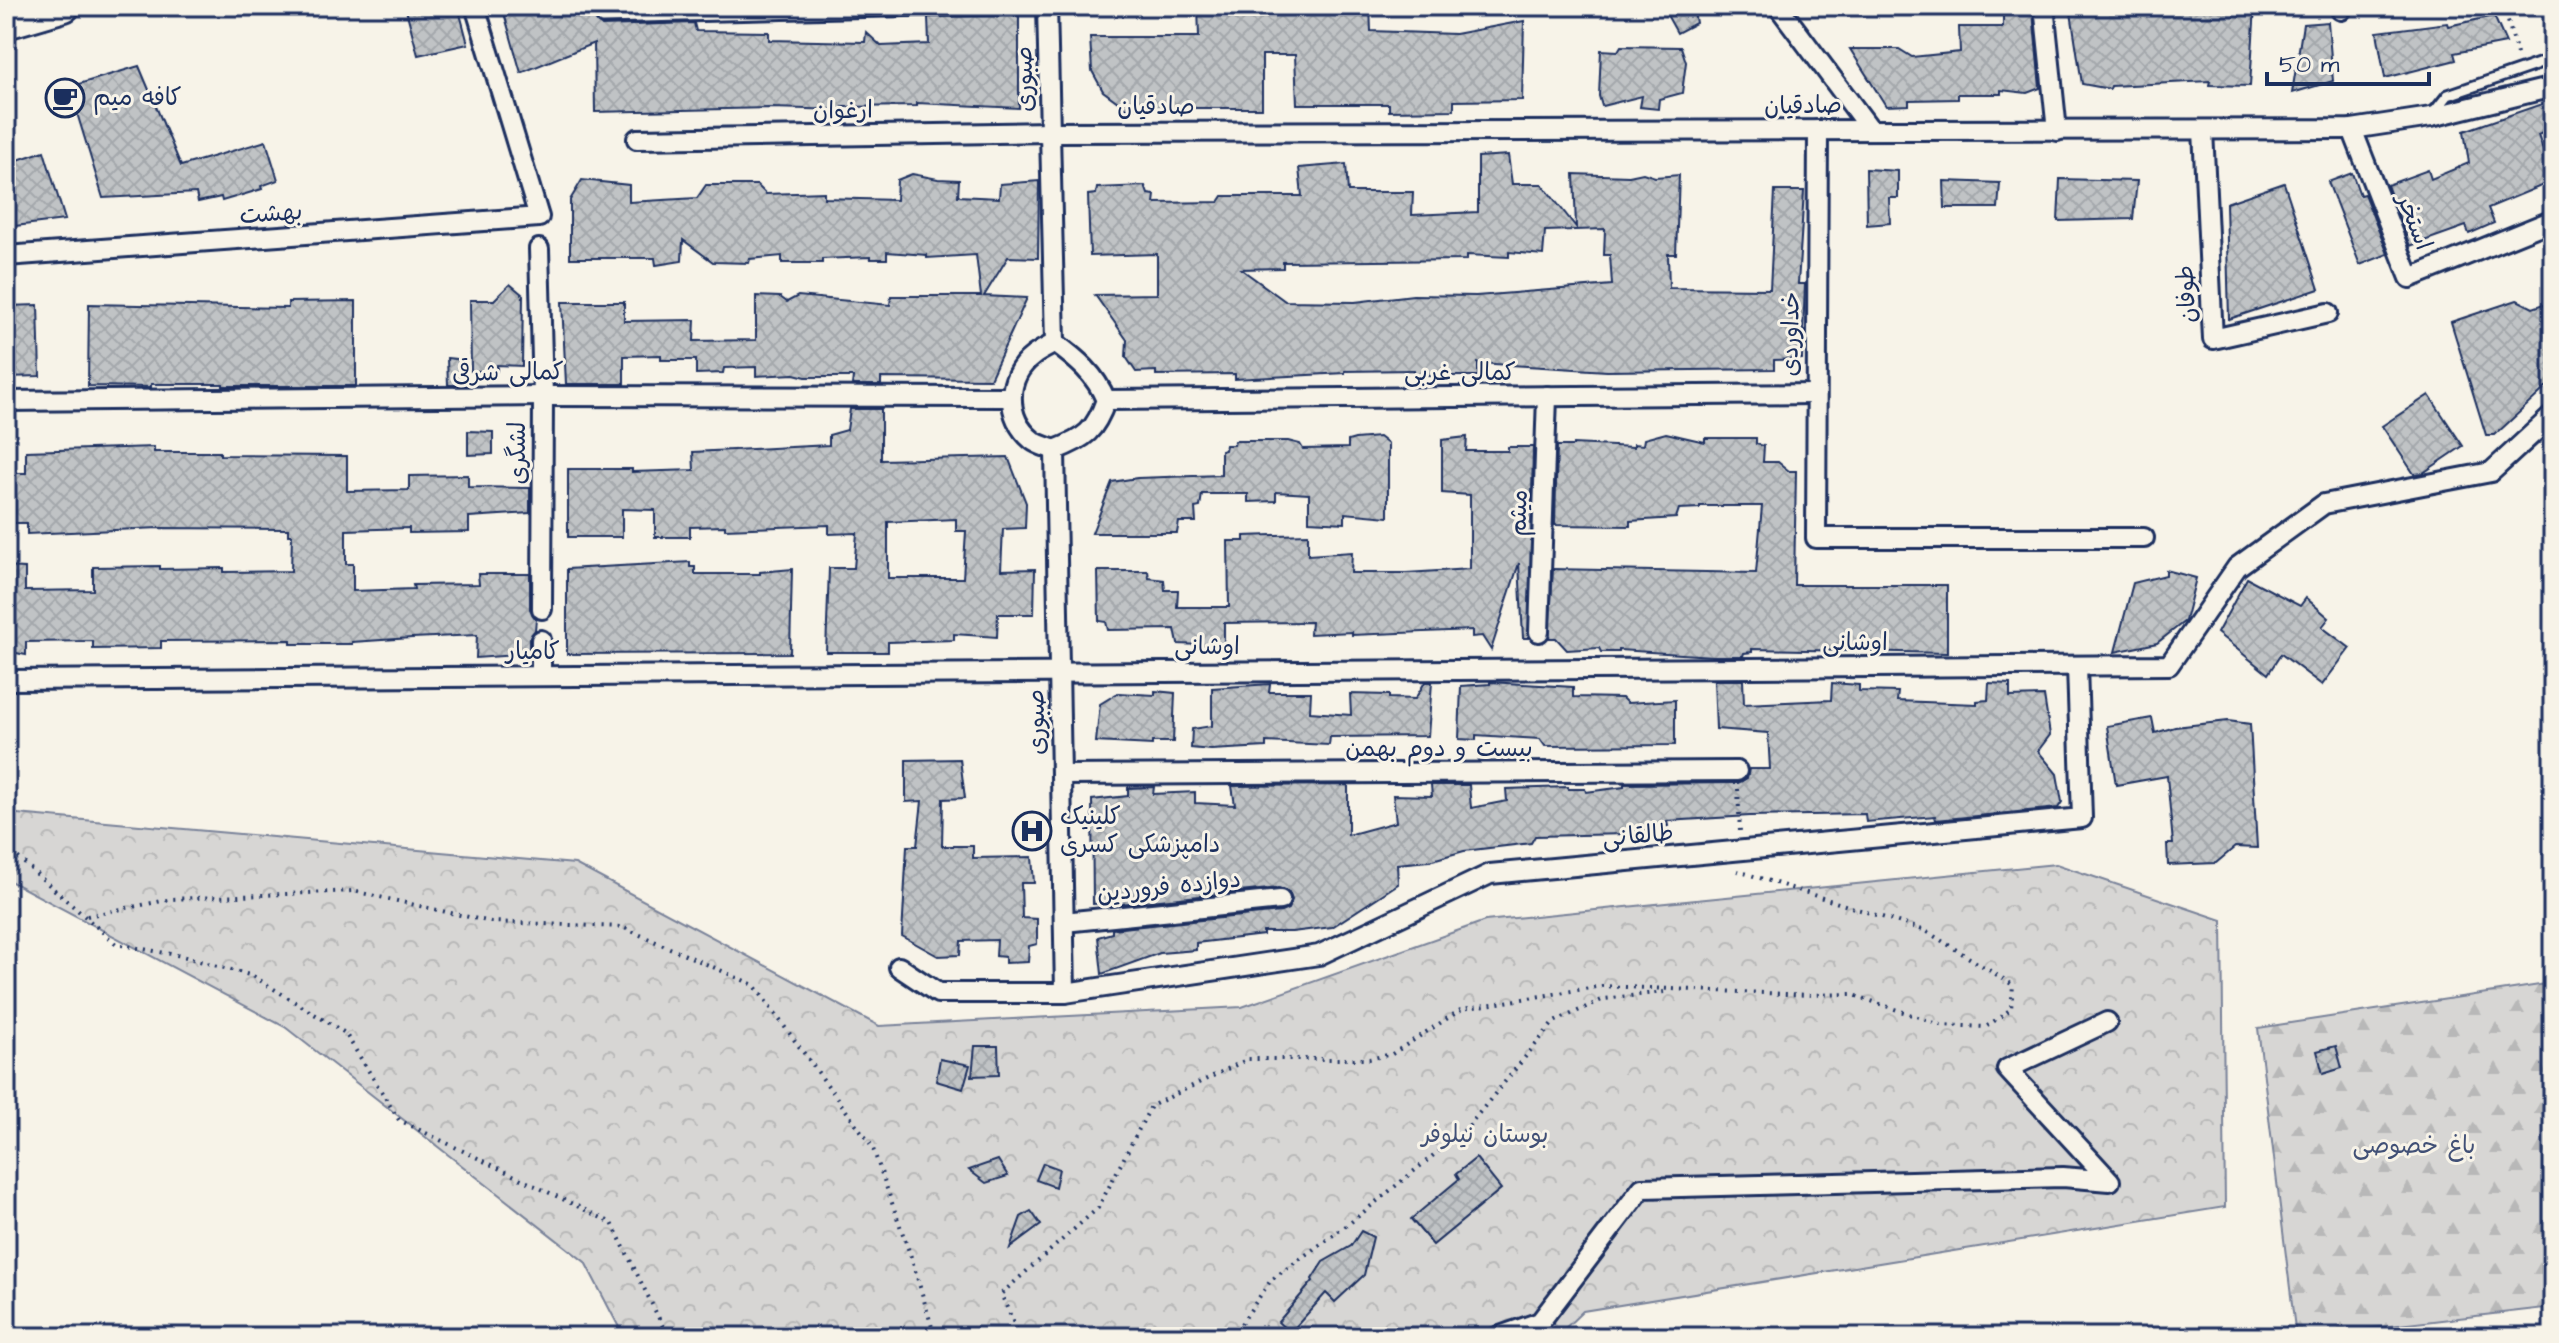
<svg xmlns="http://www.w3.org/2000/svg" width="2559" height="1343" viewBox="0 0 2559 1343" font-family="'Architects Daughter','Playpen Sans Arabic',sans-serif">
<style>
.forest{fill:url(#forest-firs);stroke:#798299;stroke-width:2}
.park{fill:url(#park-crowns);stroke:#798299;stroke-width:2}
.building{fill:url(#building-cross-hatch);stroke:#1b2f5e;stroke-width:2;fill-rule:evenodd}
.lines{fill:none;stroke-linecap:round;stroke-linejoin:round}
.service-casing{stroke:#1b2f5e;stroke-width:15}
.minor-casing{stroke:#1b2f5e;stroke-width:24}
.primary-casing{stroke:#1b2f5e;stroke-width:36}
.path{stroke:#1b2f5e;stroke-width:4;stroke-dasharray:2 6;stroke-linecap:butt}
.service{stroke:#f7f3e8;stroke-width:9}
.minor{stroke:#f7f3e8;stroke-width:18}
.primary{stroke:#f7f3e8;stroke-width:30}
.labels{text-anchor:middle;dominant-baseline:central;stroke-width:6;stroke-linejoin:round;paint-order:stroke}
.street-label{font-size:24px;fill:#1b2f5e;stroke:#f7f3e8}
.poi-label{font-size:24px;fill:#1b2f5e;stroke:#f7f3e8;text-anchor:start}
.park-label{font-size:24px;fill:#415076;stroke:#f7f3e8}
</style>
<defs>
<pattern id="forest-firs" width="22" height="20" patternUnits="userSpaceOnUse" patternTransform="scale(2)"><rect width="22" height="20" fill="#d7d6d4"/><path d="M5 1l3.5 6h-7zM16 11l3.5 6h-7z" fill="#b8b8b8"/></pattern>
<pattern id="park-crowns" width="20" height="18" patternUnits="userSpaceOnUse" patternTransform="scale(2)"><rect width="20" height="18" fill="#d7d6d4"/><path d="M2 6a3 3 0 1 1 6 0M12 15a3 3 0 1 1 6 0" fill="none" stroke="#b8b8b8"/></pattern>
<pattern id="building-cross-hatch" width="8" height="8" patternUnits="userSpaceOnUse" patternTransform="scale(2)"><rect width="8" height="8" fill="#c0c3c5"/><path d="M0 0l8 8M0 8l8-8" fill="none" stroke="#a4a8ac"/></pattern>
</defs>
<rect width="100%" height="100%" fill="#f7f3e8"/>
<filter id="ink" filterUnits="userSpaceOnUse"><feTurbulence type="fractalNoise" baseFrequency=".0125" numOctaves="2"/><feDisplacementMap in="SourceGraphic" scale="16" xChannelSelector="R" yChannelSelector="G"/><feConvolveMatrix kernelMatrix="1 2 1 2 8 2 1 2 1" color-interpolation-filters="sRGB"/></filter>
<g filter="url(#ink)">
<!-- forest -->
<path class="forest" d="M2553 983V1307L2296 1337 2258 1028Z"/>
<!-- park -->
<path class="park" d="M6 813 575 864 879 1026 1242 1007 1485 921 2056 864 2222 920 2225 1207 1583 1311 1556 1337H624L585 1262 285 1027 6 879Z"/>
<!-- building -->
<g class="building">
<path d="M405 6H458L468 44 418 55Z"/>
<path d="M502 6H695V8L602 10 596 14 595 19 602 26 694 23 696 31 769 32V40L865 42 866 32 881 46 929 44 928 17 1019 15V108L917 103V106L843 107V110L770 108 595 112 594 43 521 73Z"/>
<path d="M1198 6H1370L1371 31 1455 34 1524 21 1522 100 1454 101V110L1389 111V104H1297L1295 55H1262V108H1126L1103 91 1092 71 1090 37H1199Z"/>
<path d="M1662 6H1693L1696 23 1677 33Z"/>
<path d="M2070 6H2255L2250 86 2209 85 2210 81 2111 86 2110 89 2082 84Z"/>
<path d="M2033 12 2040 88 2027 93 2001 90V94H1958V99L1909 100V105L1886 106 1850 49H1899L1912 57 1960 52 1959 27H2003V14Z"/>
<path d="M2494 16 2506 43 2454 53 2456 60 2385 78 2377 32 2447 23 2448 26Z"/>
<path d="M2328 22 2333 81 2292 93 2303 24Z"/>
<path d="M1621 46 1681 47 1686 62 1682 93 1659 99 1658 109 1640 107 1642 96 1602 106 1599 96 1601 50 1618 51Z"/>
<path d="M139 66 181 166 266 141 278 180 261 186 262 189 222 201 221 197 198 202 196 193 103 198 69 87Z"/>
<path d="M2553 100V128L2538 135 2553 181 2488 208 2494 223 2469 234 2466 226 2410 246 2387 185 2428 170 2431 179 2469 163 2464 131Z"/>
<path d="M44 151 65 220 6 227V164Z"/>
<path d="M1508 155 1512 184H1542L1576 227 1574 174 1629 176 1643 173 1655 177 1679 175 1676 254H1668L1669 288 1770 289 1775 191H1804L1798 284H1805L1802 359 1774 360V369L1607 371 1478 363V376H1414V370L1345 371V373L1235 379V374L1156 375V371L1136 372 1126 357 1127 340 1095 295 1157 294V254L1090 256 1088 195 1096 194 1097 188 1145 186 1148 194 1155 195 1154 203 1219 202 1223 196H1302L1299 168 1346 164 1348 192H1413L1412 215 1478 212V157ZM1605 229 1604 255H1610L1612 285 1476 296 1413 295 1355 302 1285 301 1241 269 1283 268V262L1467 260V255L1509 257V252L1543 255 1545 231Z"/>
<path d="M1866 169 1898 171V198H1889L1890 223 1867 225Z"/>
<path d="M2352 173 2360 195 2364 194 2388 254 2360 265 2328 182Z"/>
<path d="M912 174 938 179 959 180 958 196 999 198 1000 184 1039 181 1038 258 1008 257 984 296 1027 298 990 379 881 378V385H852L853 377H806L794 374 756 376V367L724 368 723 373 696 374V360H661V355L624 356V384H566L562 302H624V321L695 320 694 341 756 340V296L780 297 787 302 798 296 890 305 891 296H981L976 255 927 258V255L887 252V259H870V257L822 259V263H782V256L750 259 749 263 713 262 683 240 682 261 656 265 655 258H570V200L582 180 629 185V202L697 198 706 185H757L766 194 824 192V198L896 200 897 180Z"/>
<path d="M2060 179 2137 181 2133 219 2058 221Z"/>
<path d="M1944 181 2000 183 1998 208H1945Z"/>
<path d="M2284 183 2319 289 2229 319 2226 203Z"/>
<path d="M510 284 523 295 522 366 497 365V371H471L470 300H494Z"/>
<path d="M2517 300 2533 308 2553 301V381L2495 435H2486L2451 322Z"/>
<path d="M356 301V386H223V384H151V387L88 386 89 304 288 308V302Z"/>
<path d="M38 305 40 376 6 377V306Z"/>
<path d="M447 358 465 360 467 385H448Z"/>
<path d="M2429 395 2463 446 2423 473 2414 474 2382 426Z"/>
<path d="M850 409H881V460L1008 457 1026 503 1025 528 1003 529 1001 570 1035 569 1034 614H998L997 637 954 634V640L888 642V652H826L829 568H854L857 533 829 534V525L725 529V526L690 527V537H655V510L622 509V537H568V469H632V472L694 470 693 452 829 445V435L847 430ZM956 519V531H966L963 578H888V522Z"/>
<path d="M468 431 493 432V454L468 455Z"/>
<path d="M1666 433 1705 442V438H1756V444L1764 446 1763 462H1778L1789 471H1796L1794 585H1947V653L1752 649V652L1744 653 1743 656H1713L1619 650V652H1601L1599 648 1567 650 1556 638H1549L1553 569 1756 573 1762 506H1700V508L1679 509 1676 518 1630 521V526L1555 525 1557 446H1573V444L1634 447V444L1643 445 1644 439Z"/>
<path d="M1379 437 1388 444V517L1345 513V523L1309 521V494L1276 492V501L1248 502V494H1202L1200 507 1195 508 1196 522H1179L1177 533H1092L1112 482 1137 478 1221 475V451L1225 450 1226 445H1234L1235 441H1288L1300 444 1303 449 1348 448V441L1355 439Z"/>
<path d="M1467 437 1466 451H1508V447H1533L1529 638H1523L1519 563 1491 650 1482 636 1472 637V630L1352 635V632L1310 634 1311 622 1224 623V646L1178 644 1175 629 1108 630 1106 622 1099 621 1098 571H1148L1149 578 1164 580 1165 590H1178L1177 607H1229L1228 541H1244V536L1308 534V555L1352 552 1351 573H1406L1470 569V495L1442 493V440Z"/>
<path d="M154 447V452H220V455L347 456V491L409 490V476L468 475V487L530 488V513L469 517V532L409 533V528L346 530V564H353V591L414 589 413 585 479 584 478 574H530V609L536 619 535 630 529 639V654L476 658 477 635 412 638 352 642V644H291V640L161 641V648L93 649V641L26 642V655L6 651V567L25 568V591L93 590V567L160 566V569L224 568V572L291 571 292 535H288V529L159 528 27 534V523H6V473H26V451Z"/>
<path d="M690 562V567H695V574H760V572L792 569 790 653 567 654V569Z"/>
<path d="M2166 570 2196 578 2185 621 2157 643 2115 652 2133 583 2166 575Z"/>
<path d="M2247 578 2300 606 2306 598 2329 618 2322 627 2350 648 2322 685 2281 654 2268 674 2217 633Z"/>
<path d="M1714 680H1743L1744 704 1831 700 1832 683 1859 685V691L1898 692 1897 701 1977 704V701L1988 700 1989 683 2010 684V697L2044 696 2050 735 2038 751 2057 774 2062 802 2058 808 1936 820 1935 816 1866 822 1865 814 1750 816 1667 821 1668 826 1628 834 1535 836 1531 843 1464 851 1429 861 1397 864 1398 884 1332 927 1292 932H1263V935L1196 943V950L1160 953 1102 974 1098 937 1112 933V929L1281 912 1288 909 1292 900 1289 892 1279 888 1110 905V903L1093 904 1092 800 1128 796V788L1154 787 1153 794 1195 792V803L1235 805 1232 786 1348 785V835L1396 822 1393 795 1432 796 1431 785H1469L1471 808 1507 801 1506 789 1568 787V789H1585L1586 792 1624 787V784L1738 783 1747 778 1749 769H1770L1768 733 1716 729Z"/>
<path d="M1425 682H1432L1428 736 1330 737 1329 745 1266 742V747L1211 750 1191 748 1192 729 1212 726V688L1270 684 1269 692H1311L1310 712 1351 715 1350 694 1389 695V698L1415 699Z"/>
<path d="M1490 682 1573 687V697L1622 698 1627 703 1675 700V745L1545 746 1540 739 1476 735V740L1459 739 1461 686 1490 684Z"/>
<path d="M1155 691 1175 693 1173 742H1152V745L1096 742 1100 704 1118 693 1155 695Z"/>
<path d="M2152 718 2155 733 2175 727 2228 721 2250 724 2257 848 2235 847 2216 863 2168 865 2167 844H2173L2167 776 2116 785 2107 726Z"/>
<path d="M960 759 965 798 943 799 942 846H973V858L1032 857 1034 883H1021L1022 918 1037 919V944L1029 946 1028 962 1005 963V957L996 956 997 940 961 941 960 955 938 956 902 936 907 846H917L922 801 906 802V760Z"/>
<path d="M975 1046H998L999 1075 972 1076Z"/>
<path d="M2336 1046 2342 1068 2323 1074 2317 1051Z"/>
<path d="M940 1059 970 1065 963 1089 936 1081Z"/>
<path d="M1476 1158 1501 1189 1433 1245 1411 1219 1459 1179 1456 1174Z"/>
<path d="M998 1160 1008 1176 986 1183 969 1170Z"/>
<path d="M1043 1163 1059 1169 1055 1187 1036 1180Z"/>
<path d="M1031 1211 1041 1225 1010 1248 1021 1217Z"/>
<path d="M1361 1231 1373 1237 1364 1275 1335 1302 1326 1293 1290 1333 1278 1322 1313 1281 1312 1279 1323 1262 1351 1246Z"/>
</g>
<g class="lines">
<defs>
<g id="service">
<path d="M602 18 1047 7"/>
<path d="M2432 115 2448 95 2553 59"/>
</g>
<g id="minor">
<path d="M1047 6 1055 343"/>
<path d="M1778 6 1870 129"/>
<path d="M2044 6 2057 131"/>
<path d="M2340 6 2341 10"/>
<path d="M2352 129 2410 278 2553 220"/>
<path d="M1818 130 1816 538H2144"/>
<path d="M2203 130 2213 339 2328 313"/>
<path d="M637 139 1050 132 2352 129 2431 117 2553 87"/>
<path d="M539 249 543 396 542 609"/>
<path d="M6 256 539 217 475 6"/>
<path d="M1055 343C1078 360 1095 374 1106 400 1095 431 1086 438 1055 450 1047 447 1038 445 1032 440 1005 418 1005 377 1033 356 1039 351 1048 347 1055 343Z"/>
<path d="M1106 400 1815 394"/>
<path d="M6 401 543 396 1011 397"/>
<path d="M1055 450 1065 993"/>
<path d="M1539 632 1547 396"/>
<path d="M541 676V640"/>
<path d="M6 680 2169 665 2237 567 2324 504 2491 472 2553 415"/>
<path d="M1062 775 1737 771"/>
<path d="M1064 922 1280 900"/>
<path d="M899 967 938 993H1065L1319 955 1490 874 2082 818 2077 666"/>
<path d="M1497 1337 1540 1322 1642 1188 2063 1177 2110 1181 2007 1069 2107 1022"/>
</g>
<path id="primary" d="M6 23 64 6"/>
</defs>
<!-- service casing -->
<use href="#service" class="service-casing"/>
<!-- minor casing -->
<use href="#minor" class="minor-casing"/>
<!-- primary casing -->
<use href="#primary" class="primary-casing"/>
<!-- path -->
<g class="path">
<path d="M2504 6 2518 58"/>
<path d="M1738 789 1740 832"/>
<path d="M6 847 116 944 182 956 253 976 345 1033 399 1120 612 1223 668 1337"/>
<path d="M87 916 172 899 353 891 491 922 622 927 754 985 872 1146 911 1257 935 1337"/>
<path d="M1020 1337 1001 1294 1098 1208 1151 1106 1248 1059H1369L1392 1054 1462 1009 1602 986 1810 995 1851 994 1941 1025 1986 1027 2011 1009 2013 985 1926 931 1738 871"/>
<path d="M1232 1337 1271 1280 1350 1223 1466 1129 1554 1022 1604 999 1664 992"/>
</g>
<!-- service -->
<use href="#service" class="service"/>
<!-- minor -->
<use href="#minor" class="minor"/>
<!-- primary -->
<use href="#primary" class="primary"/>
</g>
</g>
<!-- icons -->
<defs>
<symbol id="cafe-ring" viewBox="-11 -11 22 22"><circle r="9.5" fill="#f7f3e8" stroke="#1b2f5e" stroke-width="1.5"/><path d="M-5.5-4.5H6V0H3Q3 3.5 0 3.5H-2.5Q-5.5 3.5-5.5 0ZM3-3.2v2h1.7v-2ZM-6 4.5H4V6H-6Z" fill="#1b2f5e"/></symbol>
<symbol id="hospital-ring" viewBox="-11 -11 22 22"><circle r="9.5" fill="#f7f3e8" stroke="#1b2f5e" stroke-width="1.5"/><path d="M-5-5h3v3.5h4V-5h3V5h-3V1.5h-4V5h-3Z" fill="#1b2f5e"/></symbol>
</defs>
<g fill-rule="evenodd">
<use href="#cafe-ring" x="43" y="76" width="44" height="44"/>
<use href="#hospital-ring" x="1010" y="809" width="44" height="44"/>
</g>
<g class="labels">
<!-- street labels -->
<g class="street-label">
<text transform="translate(1025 79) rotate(-91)">صبوری</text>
<text transform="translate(1803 106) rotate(-1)">صادقیان</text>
<text x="1156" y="107">صادقیان</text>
<text transform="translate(843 111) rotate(-1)">ارغوان</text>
<text transform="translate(271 214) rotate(-4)">بهشت</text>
<text transform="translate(2414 222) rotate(69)">استخر</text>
<text transform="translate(2187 294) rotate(-93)">طوفان</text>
<text transform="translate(1791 334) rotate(-89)">خداوردی</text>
<text transform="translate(508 373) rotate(-1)">کمالی شرقی</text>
<text x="1460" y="373">کمالی غربی</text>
<text transform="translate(518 453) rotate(-90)">لشگری</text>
<text transform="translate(1519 513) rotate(-88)">میثم</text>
<text x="1855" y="643">اوشانی</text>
<text x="1207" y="647">اوشانی</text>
<text x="533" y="652">کامیار</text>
<text transform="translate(1037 722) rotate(-91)">صبوری</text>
<text x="1439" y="749">بیست و دوم بهمن</text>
<text transform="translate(1638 836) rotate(-5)">طالقانی</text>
<text transform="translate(1169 887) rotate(-6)">دوازده فروردین</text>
</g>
<!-- poi labels -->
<g class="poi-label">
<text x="93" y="98">کافه میم</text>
<text x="1060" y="817">کلینیک<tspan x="1060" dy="28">دامپزشکی کسری</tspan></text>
</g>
<!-- park labels -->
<g class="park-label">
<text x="1485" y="1135">بوستان نیلوفر</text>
<text x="2414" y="1146">باغ خصوصی</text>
</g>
</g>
<!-- margin -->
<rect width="2559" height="1343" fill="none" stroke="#f7f3e8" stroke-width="32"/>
<rect x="16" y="16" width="2527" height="1311" fill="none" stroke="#1b2f5e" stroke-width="3" filter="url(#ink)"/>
<!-- scale -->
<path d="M2267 72v12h162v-12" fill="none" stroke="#1b2f5e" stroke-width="4"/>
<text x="2279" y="72" font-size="24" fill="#1b2f5e" stroke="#f7f3e8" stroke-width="6" paint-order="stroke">50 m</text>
</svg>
